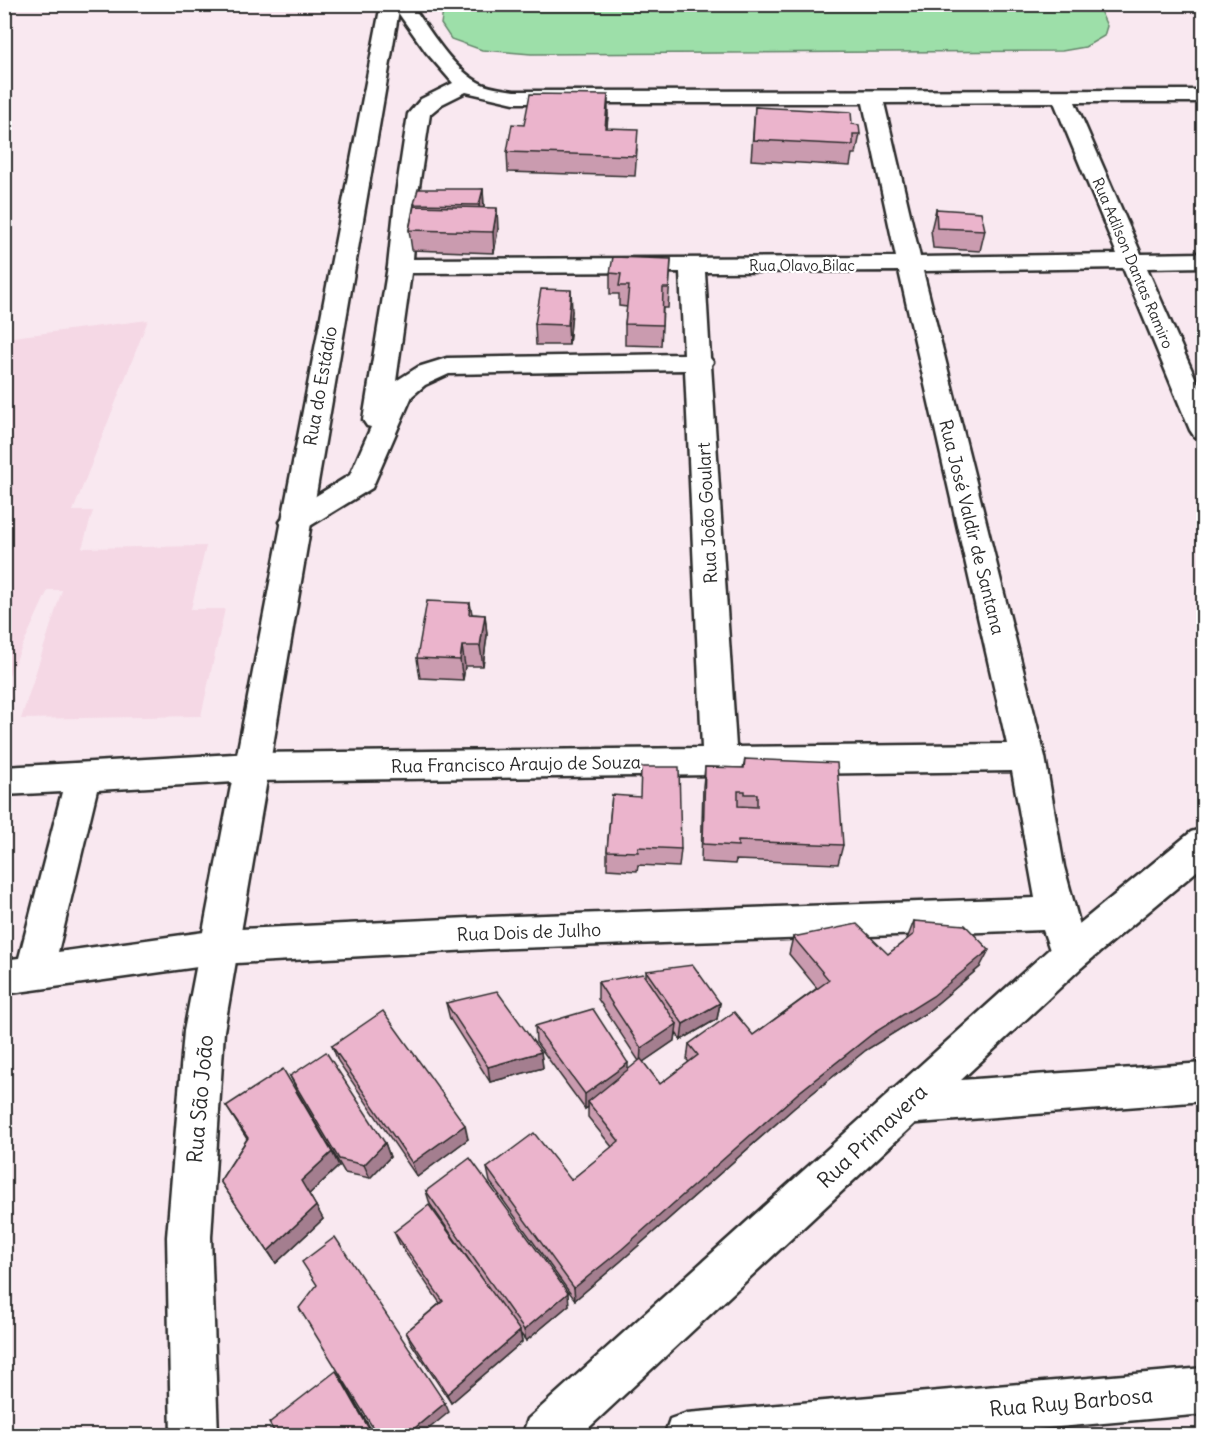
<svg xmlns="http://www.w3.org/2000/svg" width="1208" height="1440" viewBox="0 0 1208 1440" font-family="Delius,sans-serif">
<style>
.built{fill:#f5d8e5}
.green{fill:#9ddfa9;stroke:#64856a;stroke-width:1.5}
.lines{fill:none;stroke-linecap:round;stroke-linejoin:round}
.street-casing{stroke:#2b2b2b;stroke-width:5}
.secondary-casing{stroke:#2b2b2b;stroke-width:5}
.street{fill:#fff;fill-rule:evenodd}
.secondary{fill:#fff;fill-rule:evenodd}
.wall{fill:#ca9baf;stroke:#2b2b2b;stroke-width:1.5}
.shaded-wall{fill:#a47e8f;stroke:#2b2b2b;stroke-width:1.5}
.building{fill:#ebb4cc;stroke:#2b2b2b;stroke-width:1.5;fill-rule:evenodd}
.labels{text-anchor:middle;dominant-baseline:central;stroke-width:4.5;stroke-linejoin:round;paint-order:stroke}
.far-street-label{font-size:15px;fill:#2b2b2b;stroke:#fff}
.street-label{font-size:18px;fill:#2b2b2b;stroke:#fff}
.near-street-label{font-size:21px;fill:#2b2b2b;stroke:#fff}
</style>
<rect width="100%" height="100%" fill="#f9e8f0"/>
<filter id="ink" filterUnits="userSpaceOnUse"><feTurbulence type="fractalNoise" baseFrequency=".0167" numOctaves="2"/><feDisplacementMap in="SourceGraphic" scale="12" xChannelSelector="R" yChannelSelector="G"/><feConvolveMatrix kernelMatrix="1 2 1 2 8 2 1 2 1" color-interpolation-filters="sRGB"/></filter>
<g filter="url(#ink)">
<!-- built -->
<path class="built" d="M148 320 73 511H93L82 548 206 546 191 609H225L201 716 21 719 62 590H48L5 684V338Z"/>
<!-- green -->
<path class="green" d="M444 4H1097L1107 26 1104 36 1085 47 1062 51 531 54 482 50 451 39 441 24Z"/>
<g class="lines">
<defs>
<g id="street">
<path d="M392 4H411C430 30 450 66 478 82 488 88 502 89 514 91L1204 90V102H1075L1141 254 1204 253V267L1147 268 1204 398V439L1194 436 1190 430 1123 268 923 271 1045 757 1064 867 1088 955 1082 967 1069 972 1056 967 1043 930 489 949 219 964 4 994V960L19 958 62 792 4 795V767L252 753 702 748 685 370 449 374 425 385 412 396 372 488 305 529 295 532 285 529 280 522 285 515 350 475 371 427 367 426 363 420 388 266 395 200 408 114 421 99 453 83 426 52ZM466 92 514 103H863L896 257 413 259 417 200 430 114 442 104ZM1054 102 1117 254 920 257 884 103ZM899 271 1007 744 736 747 711 365 713 362 710 358 705 272ZM680 272 684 354 447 358 418 367 396 381 411 273ZM1012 771 1035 898 489 917 219 930 58 952 97 790 252 781Z"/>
<path d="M1204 1063V1101L905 1124 891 1118 885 1104 891 1090 905 1084Z"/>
<path d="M1204 1368V1414L960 1436H664L670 1419 687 1413Z"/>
</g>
<g id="secondary">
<path d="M381 4H400L224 1031 211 1237 218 1436H171L167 1237 184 1031Z"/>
<path d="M1204 828V865L1082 967 580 1436H522L528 1419 1056 943 1191 832Z"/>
</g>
</defs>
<!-- street casing -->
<use href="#street" class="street-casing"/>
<!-- secondary casing -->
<use href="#secondary" class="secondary-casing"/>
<!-- street -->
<use href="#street" class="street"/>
<!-- secondary -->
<use href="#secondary" class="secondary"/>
</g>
<!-- wall -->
<g class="wall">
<path d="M755 107 852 124 860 134 856 154H852L850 166 751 160Z"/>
<path d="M608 114 607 128 637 149 635 176 508 172 507 152Z"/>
<path d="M483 189 484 208 498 229 494 253 412 250 409 230 414 204Z"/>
<path d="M936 209 985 230 980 251 933 248 931 230Z"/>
<path d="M671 259 668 308H663L661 346 625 345V324L627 307 619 306V294H610V273Z"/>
<path d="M572 311 569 345H536L535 324Z"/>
<path d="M470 603 472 614 485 615 487 635 483 666H465L463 680 420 678 417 658Z"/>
<path d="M745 759 843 845 838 864 736 860 735 864 701 862 703 786 705 767 743 768Z"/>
<path d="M612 795 681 849 679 867 638 865 637 871 607 869V851Z"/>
<path d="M914 921 980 967 926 1013 866 1050 794 1108 621 1261 575 1300 490 1182 487 1168 571 1180 612 1147 588 1117V1107L585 1109 536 1042 535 1026 628 1070 639 1061 598 999V982L646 978V971L720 1003 717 1019 681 1040 676 1033 675 1040 643 1062 660 1084 689 1062 687 1060 689 1044 753 1035 817 988 789 954 793 937 888 954 907 939Z"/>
<path d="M446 1003 541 1052 543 1068 490 1082 450 1019Z"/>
<path d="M332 1046 468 1139 417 1177 338 1061Z"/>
<path d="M290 1076 385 1143 390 1157 370 1178 345 1173 297 1091Z"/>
<path d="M226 1106 332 1152 339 1166 309 1194 323 1219 276 1263 220 1181 247 1139Z"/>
<path d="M426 1191 569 1305 526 1341 521 1334 522 1342 451 1403 411 1343 406 1332 440 1303 400 1245 394 1232 481 1277 430 1204Z"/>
</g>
<!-- shaded-wall -->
<g class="shaded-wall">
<path d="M608 95V114L605 148V128Z"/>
<path d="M483 189 484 209 481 225 479 205Z"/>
<path d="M497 208 498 229 494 253 493 232Z"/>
<path d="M571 290 572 311 569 345 568 325Z"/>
<path d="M485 615 487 635 483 666 480 646Z"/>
<path d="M462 646 465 666 463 680 460 660Z"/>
<path d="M989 950 980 967 926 1013 866 1050 794 1108 621 1261 575 1300 574 1288 798 1093 872 1034Z"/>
<path d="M720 1003 717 1019 681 1040 683 1024Z"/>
<path d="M677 1024 675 1040 640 1064 641 1048Z"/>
<path d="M541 1052 543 1068 490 1082 488 1067Z"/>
<path d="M628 1063V1078L588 1102V1107L585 1109V1094Z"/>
<path d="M465 1125 468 1139 417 1177 412 1163Z"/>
<path d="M385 1143 390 1157 370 1178 364 1165Z"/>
<path d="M332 1152 339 1166 308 1195 301 1181Z"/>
<path d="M316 1206 323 1219 276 1263 268 1251Z"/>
<path d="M568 1293 569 1305 526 1341 524 1330Z"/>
<path d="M520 1331 522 1342 451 1403 447 1394Z"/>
<path d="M336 1371 343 1381 375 1436H373Z"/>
<path d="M445 1403 449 1412 420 1436H405Z"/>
</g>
<!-- building -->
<g class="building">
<path d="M530 94 608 95 605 128 638 129 636 156 507 152 512 124 524 125Z"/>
<path d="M755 107 851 112 852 124 859 125 860 134H853V145L753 140Z"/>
<path d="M418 189H483L479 205 414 204Z"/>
<path d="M414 206 497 208 493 232 409 230Z"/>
<path d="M936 209 981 212 985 230 937 228Z"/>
<path d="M613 257 671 259 669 288H663L662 325 625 324 629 286H619L621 274 610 273Z"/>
<path d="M541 289 571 290 568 325 535 324Z"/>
<path d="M427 601 470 603 469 614 485 615 480 646H462L460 660 417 658Z"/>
<path d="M745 759 837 763 843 845 738 841V846L703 844 705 767 744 768ZM738 791H745V794H757V807L738 806Z"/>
<path d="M641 767H679L681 849 638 847V852L607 851 612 795 640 797Z"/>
<path d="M914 921 965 925 989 950 933 996 872 1034 798 1093 622 1249 574 1288 487 1168 534 1133 571 1180 619 1141 588 1102 641 1059 660 1084 698 1055 689 1044 734 1012 753 1035 829 980 793 937 857 924 888 954 914 934Z"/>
<path d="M693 965 720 1003 683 1024 646 971Z"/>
<path d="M643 974 677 1024 641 1048 598 982Z"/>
<path d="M497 991 541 1052 488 1067 446 1003Z"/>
<path d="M593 1009 628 1063 585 1094 535 1026Z"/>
<path d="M383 1011 465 1125 412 1163 332 1046Z"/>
<path d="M326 1052 385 1143 364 1165 339 1159 290 1076Z"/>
<path d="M283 1069 332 1152 301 1181 316 1206 268 1251 220 1181 248 1138 226 1106Z"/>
<path d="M470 1158 568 1293 524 1330 426 1191Z"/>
<path d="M429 1205 520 1331 447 1394 406 1332 443 1301 394 1232Z"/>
<path d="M335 1237 445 1403 405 1436H378L299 1308 317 1285 302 1262Z"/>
<path d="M336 1371 373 1436H277L269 1423Z"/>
</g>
</g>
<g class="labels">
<!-- far-street labels -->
<g class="far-street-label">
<text transform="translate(1133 263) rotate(67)">Rua Adilson Dantas Ramiro</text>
<text x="802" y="265">Rua Olavo Bilac</text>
</g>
<!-- street labels -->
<g class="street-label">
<text transform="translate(320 386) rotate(-80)">Rua do Estádio</text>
<text transform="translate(707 513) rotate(-93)">Rua João Goulart</text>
<text transform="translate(972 527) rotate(76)">Rua José Valdir de Santana</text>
<text transform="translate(516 764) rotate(-1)">Rua Francisco Araujo de Souza</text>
<text transform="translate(529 932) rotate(-2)">Rua Dois de Julho</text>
</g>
<!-- near-street labels -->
<g class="near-street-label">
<text transform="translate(200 1099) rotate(-85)">Rua São João</text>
<text transform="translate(872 1136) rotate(-43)">Rua Primavera</text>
<text transform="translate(1071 1402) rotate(-5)">Rua Ruy Barbosa</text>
</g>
</g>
<!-- margin -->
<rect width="1208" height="1440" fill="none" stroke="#fff" stroke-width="24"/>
<rect x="12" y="12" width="1184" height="1416" fill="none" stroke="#2b2b2b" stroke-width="2" filter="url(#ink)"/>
</svg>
